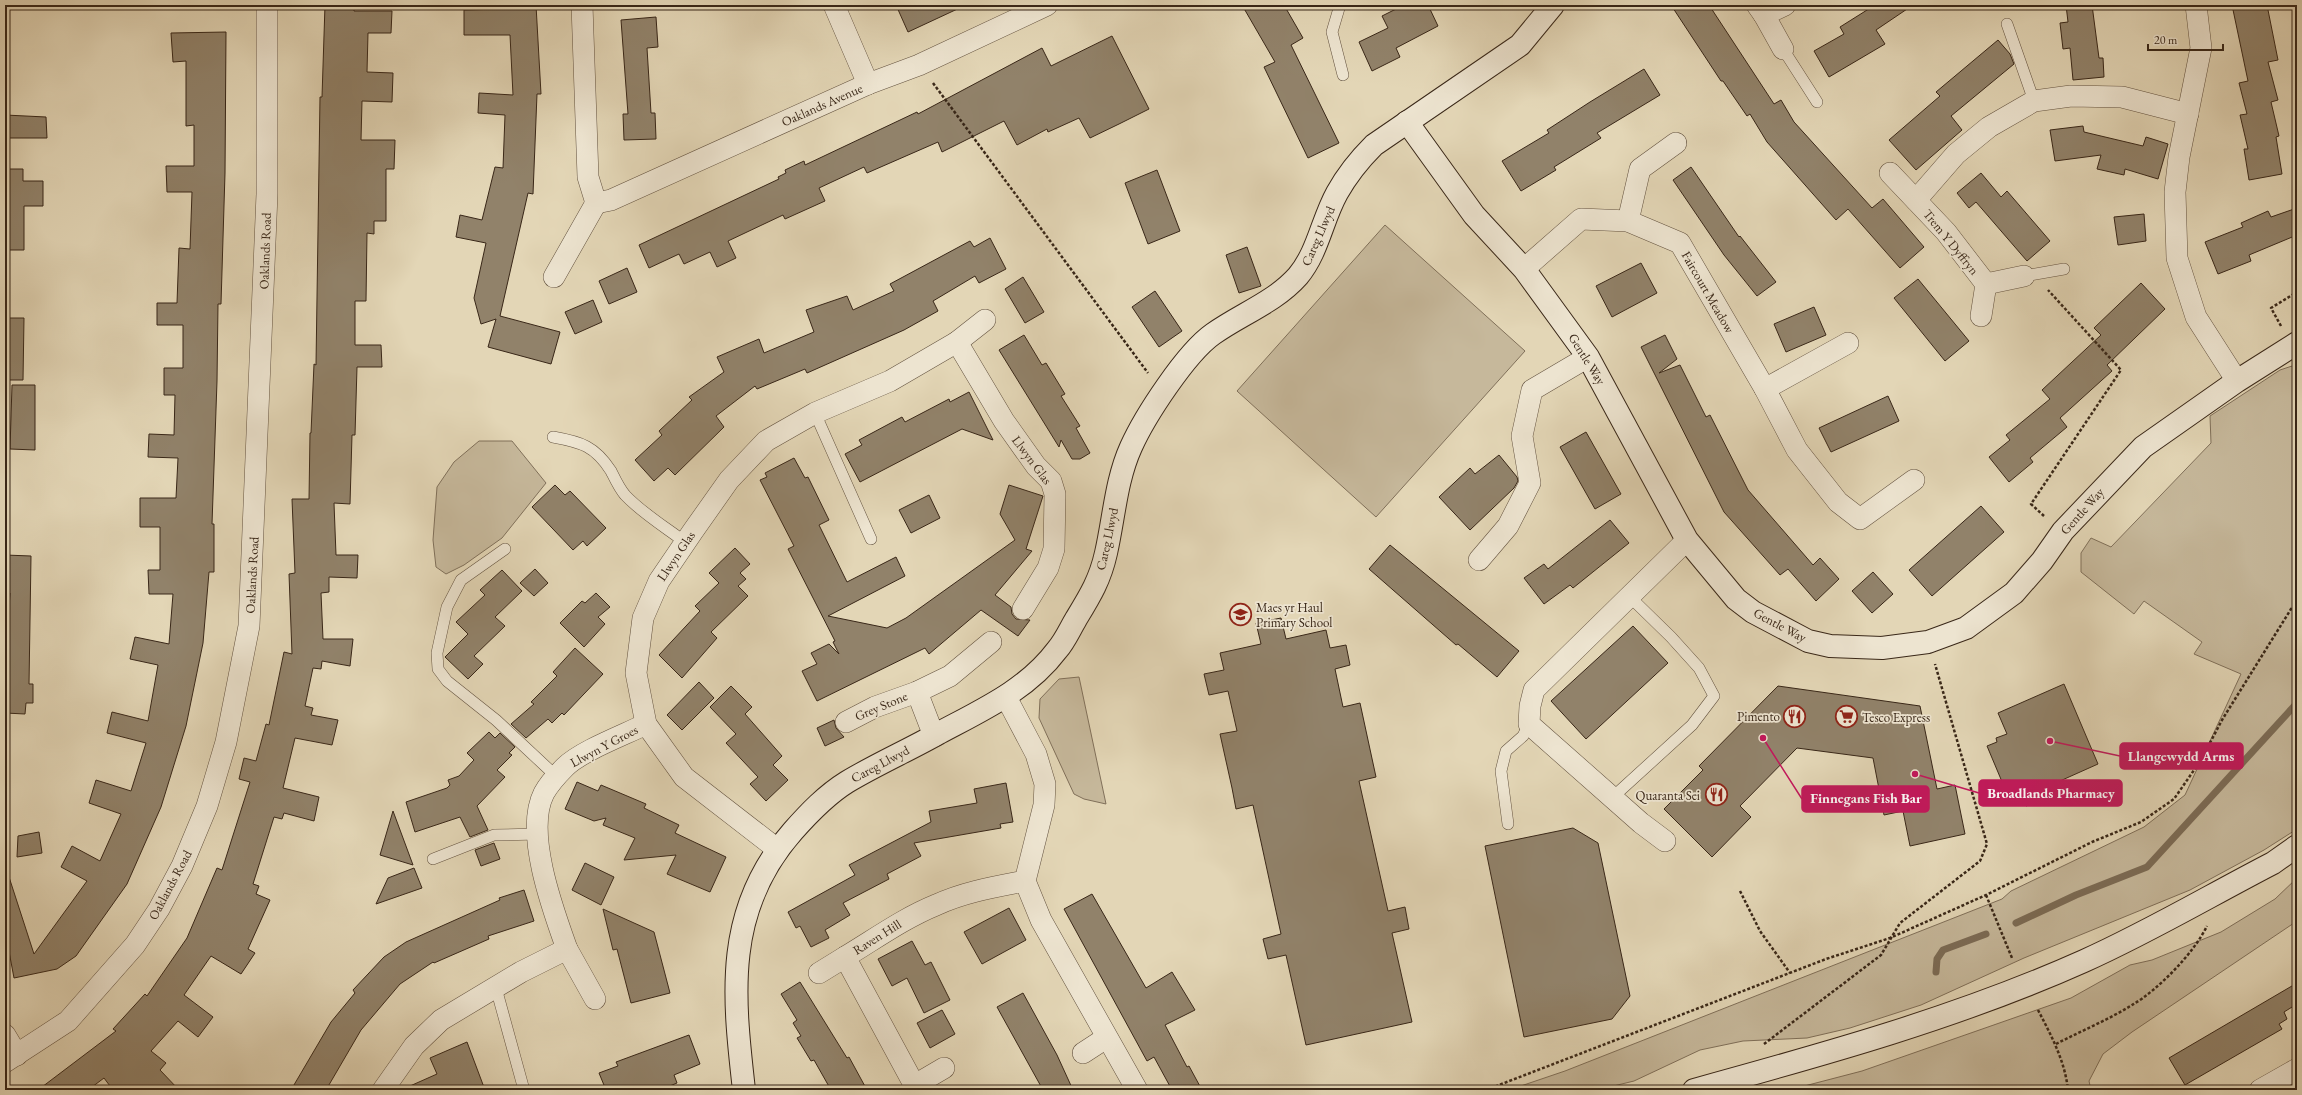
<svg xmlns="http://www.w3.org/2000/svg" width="2302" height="1095" viewBox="0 0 2302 1095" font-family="'EB Garamond',serif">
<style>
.green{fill:#c6b89b;stroke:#80705a}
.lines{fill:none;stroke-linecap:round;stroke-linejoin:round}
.stream{stroke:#7c6c56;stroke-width:7}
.building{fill:#91826a;stroke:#392718}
.lane-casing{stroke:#645340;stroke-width:12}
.street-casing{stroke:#645340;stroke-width:22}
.secondary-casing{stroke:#392718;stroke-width:24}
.path{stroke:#392718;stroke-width:2.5;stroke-dasharray:3 2;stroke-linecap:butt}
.lane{stroke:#ede4d0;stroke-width:11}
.street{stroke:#ede4d0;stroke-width:21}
.secondary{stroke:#ede4d0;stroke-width:22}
.labels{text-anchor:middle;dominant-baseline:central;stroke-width:3.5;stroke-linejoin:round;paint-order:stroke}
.street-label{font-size:13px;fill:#392718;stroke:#ede4d0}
.poi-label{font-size:13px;fill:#392718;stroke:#ede4d0;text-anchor:start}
.leader{fill:none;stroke:#c2185b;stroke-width:1.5}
.callout-dot{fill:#c2185b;stroke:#ede4d0;stroke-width:1.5}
.callout{fill:#c2185b;stroke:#c2185b;stroke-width:1.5}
.callout-label{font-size:14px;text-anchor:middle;font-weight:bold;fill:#fff}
</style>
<rect width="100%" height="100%" fill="#e3d6b6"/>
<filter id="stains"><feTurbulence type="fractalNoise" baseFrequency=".005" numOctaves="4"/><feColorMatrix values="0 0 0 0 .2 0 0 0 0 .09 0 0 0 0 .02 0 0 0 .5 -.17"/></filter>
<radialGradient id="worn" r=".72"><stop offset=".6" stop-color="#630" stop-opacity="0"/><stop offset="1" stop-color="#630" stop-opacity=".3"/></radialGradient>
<!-- green -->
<g class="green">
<path d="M1385 225 1525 351 1376 517 1237 391Z"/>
<path d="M2292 366 2297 376V829L2264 850 2190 890 2024 958 1921 1005 1850 1028 1807 1038 1743 1041 1700 1050 1634 1081 1597 1090H1509L1565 1071 2002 899 2011 891 2144 827 2185 795 2241 674 2194 654 2202 642 2144 601 2134 614 2081 572V553L2091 538 2111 547 2211 443 2210 416 2280 370Z"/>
<path d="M479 441H512L546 483 502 538 464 565 446 574 436 567 433 540 437 487 454 462Z"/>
<path d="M1079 677 1106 804 1084 799 1074 794 1039 718 1040 699 1059 679Z"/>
<path d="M2297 878V921L2132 1032 2103 1054 2089 1081 2091 1090H1789L1862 1071 2071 998 2130 965 2152 960 2221 932 2275 899Z"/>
</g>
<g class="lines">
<!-- stream -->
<g class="stream">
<path d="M2016 923 2076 895 2147 867 2297 703"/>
<path d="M1936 972 1937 959 1943 950 1986 934"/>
</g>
</g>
<!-- building -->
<g class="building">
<path d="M325 5H354V11H392L391 33H368L367 72 393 73 392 102 362 101 361 140H395L394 169H386V221H374V234L367 233 366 301H355V345H381L382 367H357L355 435H352L350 504 334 503 336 555H358L357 578 329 577V592L321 593 323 639H353L350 666 322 661 321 669 313 668 305 706 313 708 311 715 338 720 332 745 295 738 283 788 319 797 314 821 284 813 282 819 274 817 253 884 259 886 256 894 270 900 248 949 255 953 241 974 211 956 184 995 213 1017 198 1037 178 1021 151 1051 166 1063 160 1070 179 1090H113L104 1078 88 1090H38L116 1031 113 1029 145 994 147 996 187 938 217 868 222 870 250 782 239 779 244 758 256 761 266 724 269 725 284 652 292 654 289 574 295 573 292 499H309L310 433H311L314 364 316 365 320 97H322Z"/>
<path d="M502 5H536L541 94H537L533 194 528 193 500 316 560 332 551 364 488 347 496 319 481 324 474 298 486 243 456 237 460 215 482 220 495 167 503 168 505 115 478 113 479 93 513 95 510 35H464V10L502 9Z"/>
<path d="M896 5H966L908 32Z"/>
<path d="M1242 5H1284L1303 38 1291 45 1339 143 1308 158 1264 67 1275 62Z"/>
<path d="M1404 5H1428L1438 26 1396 48 1400 57 1372 71 1359 42 1388 28 1382 16Z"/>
<path d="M1671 5H1709L1774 104 1781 100 1794 122 1872 208 1883 199 1924 247 1900 268 1848 209 1836 220 1767 142 1750 114 1747 116 1723 81H1721Z"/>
<path d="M1875 5H1913L1876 30 1885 44 1829 77 1814 51 1844 34 1840 27Z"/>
<path d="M2066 5H2092L2099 58H2103L2104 77 2073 80 2070 48 2063 49 2060 23 2068 22Z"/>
<path d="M2232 5H2267L2278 60 2268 62 2278 100 2271 102 2279 136 2276 137 2282 174 2249 180 2244 149H2248L2240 115 2247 114 2239 83 2248 81Z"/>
<path d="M656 17 658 47 647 48 651 113H655L656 139 624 140 623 114H628L621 20Z"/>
<path d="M226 32 225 173 221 304H218L217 381 212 524H214V572H209L203 643 186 726 161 807 127 884 76 956 57 969 14 978 5 930V878L9 877 34 954 87 881 61 867 72 846 100 861 121 814 89 803 96 780 131 791 146 743 107 733 112 712 148 721 158 665 130 659 135 637 169 644 173 594H149L148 570H160V527H140V498H176L178 458 148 457 149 434 174 435 175 395H164V368H183V325H157V303H177L179 248 190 249 192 192H167L166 166H194V125L186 126V61L173 62 171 33Z"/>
<path d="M1112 36 1149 109 1119 124 1090 138 1079 118 1048 132 1047 129 1017 145 1004 121 942 152 938 142 867 173 864 167 819 188 825 201 785 219 783 215 728 241 736 258 717 267 710 252 684 264 679 254 649 268 639 245 779 179 778 177 786 173 785 170 804 161 805 165 917 112 918 114 1042 48 1051 66Z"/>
<path d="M1998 40 2010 54 2014 64 1951 116 1962 130 1916 170 1889 140 1940 96 1936 92Z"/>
<path d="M1644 69 1660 95 1597 133 1601 138 1554 167 1556 170 1521 191 1502 161 1549 133 1547 130 1590 102Z"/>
<path d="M5 115 46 117 47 138H5Z"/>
<path d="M2083 126 2084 132 2143 146 2146 137 2168 144 2158 179 2125 169 2124 175 2097 169 2101 155 2055 161 2050 130Z"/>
<path d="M1691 167 1739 237 1740 236 1776 282 1757 296 1724 255 1673 180Z"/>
<path d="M5 169H23V181H43V206H24V250H5Z"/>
<path d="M1157 170 1180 231 1148 244 1125 183Z"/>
<path d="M1981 173 2001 197 2007 191 2050 241 2027 261 1976 202 1969 208 1957 193Z"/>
<path d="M2297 208V235L2249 255 2251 261 2218 274 2205 242 2243 227 2241 223 2268 211 2271 217Z"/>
<path d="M2144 214 2146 241 2118 245 2114 217Z"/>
<path d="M990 238 1006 269 979 283 975 276 933 301 938 311 904 330 807 373 805 369 757 389 755 386 716 416 724 427 675 475 668 468 654 481 635 460 662 435 659 431 692 400 689 397 724 372 717 357 759 339 764 353 814 332 806 310 847 296 853 310 894 291 890 284 970 241 974 247Z"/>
<path d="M1247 247 1261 286 1239 293 1226 255Z"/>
<path d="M1641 263 1657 293 1612 317 1596 286Z"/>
<path d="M627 268 637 292 609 304 599 281Z"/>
<path d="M1023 277 1044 312 1025 323 1005 289Z"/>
<path d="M1918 279 1969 341 1945 361 1894 298Z"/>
<path d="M2141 283 2165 309 2107 365 2112 371 2060 418 2067 427 2030 458 2033 462 2009 482 1989 457 2010 440 2006 435 2050 399 2042 390 2101 335 2094 328Z"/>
<path d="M1155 291 1182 331 1159 347 1132 307Z"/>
<path d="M593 300 602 322 575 334 565 312Z"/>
<path d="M1814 307 1826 335 1786 352 1774 324Z"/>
<path d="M5 318H24L23 380H5Z"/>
<path d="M1024 335 1042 365 1046 363 1065 394 1061 396 1080 426 1076 428 1090 453 1080 459H1072L1061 440 1059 447 999 350Z"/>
<path d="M1665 335 1677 359 1659 373 1680 365 1706 417 1710 415 1748 490 1813 565 1820 558 1839 579 1816 601 1788 569 1780 575 1724 512 1641 347Z"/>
<path d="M12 385H35V450L10 449Z"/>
<path d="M969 392 993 440 962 429 860 482 845 454 862 445 859 440 902 417 905 422 949 399 950 402Z"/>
<path d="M1888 396 1899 421 1831 452 1819 428Z"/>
<path d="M1586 432 1621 494 1595 509 1560 447Z"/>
<path d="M1499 455 1517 477 1518 481 1514 488 1470 530 1439 497 1470 468 1475 474Z"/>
<path d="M794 458 805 478 808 477 829 520 819 525 847 582 896 557 905 576 828 616 887 628 906 618 1015 540 1000 514 1009 485 1043 496 1026 549 1032 551 995 595 1011 607 1012 614 1016 619 1030 620 1018 636 981 610 929 654 925 648 817 701 802 671 817 664 811 653 829 644 839 654 833 642 835 641 788 549 794 546 760 480 767 477 765 473Z"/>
<path d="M555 485 565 495 570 491 606 528 587 546 583 541 573 550 532 507Z"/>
<path d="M929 495 940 518 911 533 899 510Z"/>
<path d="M1981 506 2004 532 1932 596 1909 570Z"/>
<path d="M1610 520 1629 543 1573 588 1570 585 1544 604 1524 578 1544 564 1548 569Z"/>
<path d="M1390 545 1519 651 1497 677 1458 644 1456 645 1369 569Z"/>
<path d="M735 548 750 564 740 573 746 579 738 586 748 596 711 632 717 638 682 678 659 655 700 611 695 606 719 583 709 573Z"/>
<path d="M5 555 31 556 29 684H33V703H26L25 714 5 713V671L10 593H5Z"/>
<path d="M535 569 548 583 534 596 520 583Z"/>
<path d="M502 570 522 591 495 617 505 626 474 656 483 664 468 679 445 657 468 634 456 622 485 595 480 590Z"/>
<path d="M1873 572 1893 594 1872 613 1852 591Z"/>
<path d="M596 593 610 607 598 617 605 624 584 647 560 623 582 601 585 603Z"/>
<path d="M1281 618 1286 639 1326 630 1330 648 1346 645 1350 665 1335 669 1343 707 1360 703 1376 777 1359 781 1388 911 1405 907 1409 929 1392 933 1412 1022 1306 1045 1286 955 1268 959 1263 939 1281 934 1253 805 1236 809 1232 788 1220 734 1237 731 1228 691 1209 695 1204 674 1224 670 1220 653 1261 644 1256 623Z"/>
<path d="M1633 626 1668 663 1586 739 1551 701Z"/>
<path d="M575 648 603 674 564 715 562 713 552 723 548 719 526 738 511 724 534 704 531 702 557 676 553 672Z"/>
<path d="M699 682 714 698 682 730 667 715Z"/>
<path d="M2064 684 2098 764 2051 785 2054 794 2026 806 2020 790 2008 796 1987 746 1997 742 1996 738 2007 734 1998 713Z"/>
<path d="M731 686 752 707 745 714 782 756 773 765 788 780 766 801 750 784 758 777 726 743 736 734 710 707Z"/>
<path d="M1778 686 1920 706 1937 789 1955 785 1965 834 1910 846 1903 811 1884 815 1873 758 1797 748 1740 806 1751 817 1712 857 1664 809 1703 770 1699 766Z"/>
<path d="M834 720 836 728 844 737 825 746 817 728Z"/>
<path d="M489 732 495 738 500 733 515 747 509 753 512 755 497 770 505 777 477 806 488 830 470 837 460 817 415 832 406 802 447 788 450 785 448 780 459 776 474 760 467 753Z"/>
<path d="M577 782 598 791 601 785 646 804 644 808 679 825 675 833 726 857 710 892 667 874 676 855 624 860 635 838 603 825 606 818 594 821 565 809Z"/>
<path d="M1006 783 1013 822 1000 824 1001 828 914 843 921 856 887 874 889 879 843 903 850 915 825 930 829 938 811 947 800 926 796 928 788 912 855 875 849 865 931 822 929 811 977 803 974 789Z"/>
<path d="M393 811 413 865 380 855Z"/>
<path d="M1573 828 1598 843 1630 996 1612 1019 1524 1037 1485 846Z"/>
<path d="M39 832 42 853 17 857 18 836Z"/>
<path d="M494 843 500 859 481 866 475 850Z"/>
<path d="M585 863 614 877 601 905 572 890Z"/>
<path d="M414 868 422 888 376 904 388 878Z"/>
<path d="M524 890 534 921 488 936 489 939 434 963 433 962 400 984 361 1030 326 1090H291L331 1022 355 993 353 990 384 957 406 942 500 900 499 898Z"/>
<path d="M1092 894 1146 988 1172 972 1195 1010 1165 1025 1187 1067 1189 1066 1202 1090H1172L1154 1057 1147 1061 1064 909Z"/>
<path d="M1009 908 1026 940 982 964 964 932Z"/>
<path d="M603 909 654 932 670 993 631 1003 617 949 613 950Z"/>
<path d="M912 941 925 965 931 962 950 1000 924 1013 907 978 892 986 878 959Z"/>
<path d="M800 982 847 1058 849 1057 867 1090H831L814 1060 811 1061 797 1038 801 1036 793 1023 797 1020 781 994Z"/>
<path d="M2297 983V1004L2284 1012 2287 1019 2279 1024 2282 1029 2185 1085 2169 1058Z"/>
<path d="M1023 993 1057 1055 1073 1090H1043L997 1007Z"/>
<path d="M942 1010 955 1034 930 1048 917 1023Z"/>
<path d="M689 1035 700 1064 674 1075 677 1083 660 1090H606L599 1073 618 1066 616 1062Z"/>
<path d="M467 1042 485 1090H401L437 1074 430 1058Z"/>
</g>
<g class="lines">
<defs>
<g id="lane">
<path d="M1340 5 1332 32 1343 75"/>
<path d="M2007 24 2034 101"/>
<path d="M1783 49 1817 102"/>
<path d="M2024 276 2064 269"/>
<path d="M815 413 871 539"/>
<path d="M553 437C581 442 595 446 611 471 615 479 619 488 625 495 642 513 665 527 685 542"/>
<path d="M505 549 461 580 447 607 437 653 438 669 447 681 496 720 557 777"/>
<path d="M1613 797 1692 725 1714 696 1699 668 1671 637 1630 597"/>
<path d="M1508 824 1501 771 1506 751 1523 736 1529 724"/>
<path d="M433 859 494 835 538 834"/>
<path d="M496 988 524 1090"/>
</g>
<g id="street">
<path d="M582 5 588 177 596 203 611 200 868 84 919 65 1047 5"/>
<path d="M834 5 868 84"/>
<path d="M1757 5 1764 15 1785 5"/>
<path d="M2196 5 2201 48 2179 157 2175 192 2177 258 2196 317 2237 381"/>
<path d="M1764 15 1783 49"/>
<path d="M1890 173 1946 232 1986 284 1981 316"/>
<path d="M1916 200 1956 154 1989 127 2034 101 2071 96 2122 97 2188 114"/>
<path d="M1628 221 1640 169 1676 143"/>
<path d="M1524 269 1581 219 1628 221 1680 243 1765 389 1797 450 1838 502 1860 519 1914 480"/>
<path d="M554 277 596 203"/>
<path d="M1986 284 2024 276"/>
<path d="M957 342 1004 421 1036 466 1051 481 1055 494 1054 549 1048 568 1023 609"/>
<path d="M1765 389 1848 343"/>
<path d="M1479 560 1508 526 1530 483 1522 436 1532 390 1588 357"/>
<path d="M917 692 934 736"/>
<path d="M1006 697 1036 754 1045 784 1044 805 1025 881 1041 920 1137 1090"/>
<path d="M846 722 875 707 917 692 950 676 991 642"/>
<path d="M1665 841 1641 823 1529 724 1530 706 1534 690 1687 540"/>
<path d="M777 849 684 777 646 724 636 673 643 618 659 581 693 531 729 480 766 441 815 413 890 381 957 342 985 320"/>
<path d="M567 949 595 999"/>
<path d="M819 973 845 957"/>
<path d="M5 1035 17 1055"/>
<path d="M1083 1053 1106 1038"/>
<path d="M5 1062 68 1021 135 945 159 909 182 866 207 806 226 742 249 626 267 194V5"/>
<path d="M915 1085 944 1068"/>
<path d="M383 1090 414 1046 441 1020 521 972 567 949C553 910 524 832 544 793 549 784 558 774 565 767 581 751 624 735 646 724"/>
<path d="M917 1090 845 957C875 939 904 918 936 905 964 892 994 887 1025 881"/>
<path d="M2260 1090 2297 1069"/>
</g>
<g id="secondary">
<path d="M1407 122 1474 215 1524 269 1588 357 1687 540 1736 599 1753 612 1808 641 1830 646 1882 648 1928 642 1966 628 2014 593 2042 561 2063 531 2143 447 2237 381 2297 343"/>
<path d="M744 1090C733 994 724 909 793 831 809 813 826 795 847 782 877 764 909 750 939 733 982 710 1027 690 1057 650 1065 641 1070 629 1076 619 1090 596 1100 580 1106 553 1114 518 1116 480 1131 447 1145 416 1186 353 1213 334 1241 314 1275 302 1298 276 1318 252 1322 220 1337 193 1347 175 1359 160 1374 145L1520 45 1553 5"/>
<path d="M1694 1090C1825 1054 1959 1017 2084 961 2147 933 2211 895 2273 863L2297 846"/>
</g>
</defs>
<!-- lane casing -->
<use href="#lane" class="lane-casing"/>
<!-- street casing -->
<use href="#street" class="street-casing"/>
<!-- secondary casing -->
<use href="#secondary" class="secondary-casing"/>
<!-- path -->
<g class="path">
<path d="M933 83 1148 373"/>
<path d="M2281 326 2271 308 2297 292"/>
<path d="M2044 516 2031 504 2121 370 2048 290"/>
<path d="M1740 891 1760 931 1790 973"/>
<path d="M1986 895 2012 958"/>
<path d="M2038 1010C2051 1035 2065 1061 2068 1090"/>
<path d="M1764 1044 1881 955 1900 923 1980 861 1987 844 1935 664"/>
<path d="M2056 1044C2081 1031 2108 1020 2132 1005 2158 990 2194 953 2207 926"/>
<path d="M1486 1090 1826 959 1890 938 1986 895 2092 842 2141 822 2174 799 2201 760 2222 720 2291 609 2297 604"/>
</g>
<!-- lane -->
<use href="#lane" class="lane"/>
<!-- street -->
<use href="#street" class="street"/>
<!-- secondary -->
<use href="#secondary" class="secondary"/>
</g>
<!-- icons -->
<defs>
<symbol id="school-ring" viewBox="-11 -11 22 22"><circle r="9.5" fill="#ede4d0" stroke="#8f2418" stroke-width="1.5"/><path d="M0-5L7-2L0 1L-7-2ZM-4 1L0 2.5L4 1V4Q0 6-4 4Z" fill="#8f2418"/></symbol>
<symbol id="restaurant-ring" viewBox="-11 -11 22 22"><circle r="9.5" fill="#ede4d0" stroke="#8f2418" stroke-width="1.5"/><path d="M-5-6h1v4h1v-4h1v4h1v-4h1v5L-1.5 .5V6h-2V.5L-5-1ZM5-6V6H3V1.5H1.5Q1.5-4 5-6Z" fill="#8f2418"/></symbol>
<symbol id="supermarket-ring" viewBox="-11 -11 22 22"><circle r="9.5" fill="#ede4d0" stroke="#8f2418" stroke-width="1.5"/><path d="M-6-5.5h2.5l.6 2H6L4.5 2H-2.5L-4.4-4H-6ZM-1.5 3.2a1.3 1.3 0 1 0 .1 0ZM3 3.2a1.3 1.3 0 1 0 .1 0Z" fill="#8f2418"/></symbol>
</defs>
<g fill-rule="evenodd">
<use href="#school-ring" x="1228" y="602" width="25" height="25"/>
<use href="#restaurant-ring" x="1782" y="704" width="25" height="25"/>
<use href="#supermarket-ring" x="1834" y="704" width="25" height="25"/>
<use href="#restaurant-ring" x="1704" y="782" width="25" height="25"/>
</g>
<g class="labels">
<!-- street labels -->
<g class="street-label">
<text transform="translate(822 105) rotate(-24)">Oaklands Avenue</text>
<text transform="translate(1318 236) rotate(-66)">Careg Llwyd</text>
<text transform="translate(1951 242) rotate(51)">Trem Y Dyffryn</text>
<text transform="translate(265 251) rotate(-88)">Oaklands Road</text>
<text transform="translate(1708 292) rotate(60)">Faircourt Meadow</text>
<text transform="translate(1587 359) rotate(58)">Gentle Way</text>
<text transform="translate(1032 460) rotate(53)">Llwyn Glas</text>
<text transform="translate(2082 511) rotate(-48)">Gentle Way</text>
<text transform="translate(1107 539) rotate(-78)">Careg Llwyd</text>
<text transform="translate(676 556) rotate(-56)">Llwyn Glas</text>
<text transform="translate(252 575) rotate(-87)">Oaklands Road</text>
<text transform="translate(1780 625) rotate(28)">Gentle Way</text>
<text transform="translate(881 706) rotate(-23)">Grey Stone</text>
<text transform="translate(604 746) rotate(-28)">Llwyn Y Groes</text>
<text transform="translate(880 764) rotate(-28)">Careg Llwyd</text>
<text transform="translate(170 885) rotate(-62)">Oaklands Road</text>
<text transform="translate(877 937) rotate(-32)">Raven Hill</text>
</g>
<!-- poi labels -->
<g class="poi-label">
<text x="1256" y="607">Maes yr Haul<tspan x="1256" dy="15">Primary School</tspan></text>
<text x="1780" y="716" text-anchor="end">Pimento</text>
<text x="1862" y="717">Tesco Express</text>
<text x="1700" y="795" text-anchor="end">Quaranta Sei</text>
</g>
</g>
<!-- callouts -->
<path class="leader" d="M2050 741L2120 756M1915 774L1979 793M1763 738L1802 799"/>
<g class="callout-dot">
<circle cx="2050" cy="741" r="4"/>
<circle cx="1915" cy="774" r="4"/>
<circle cx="1763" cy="738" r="4"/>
</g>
<g class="callout">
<rect x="2120" y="743" width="123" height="26" rx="4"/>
<rect x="1979" y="780" width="143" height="26" rx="4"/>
<rect x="1802" y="786" width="127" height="26" rx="4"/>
</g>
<g class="callout-label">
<text x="2181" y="761">Llangewydd Arms</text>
<text x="2051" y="798">Broadlands Pharmacy</text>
<text x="1866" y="803">Finnegans Fish Bar</text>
</g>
<!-- margin -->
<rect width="2302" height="1095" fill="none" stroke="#e3d6b6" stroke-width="20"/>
<rect x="6" y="6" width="2290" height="1083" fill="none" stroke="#392718" stroke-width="2"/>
<rect x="10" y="10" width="2282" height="1075" fill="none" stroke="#392718"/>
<!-- scale -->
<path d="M2148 44v6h75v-6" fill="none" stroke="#392718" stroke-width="2"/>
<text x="2154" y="44" font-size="12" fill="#392718" stroke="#ede4d0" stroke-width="3" paint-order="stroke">20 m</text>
<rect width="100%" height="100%" filter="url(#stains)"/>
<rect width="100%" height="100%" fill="url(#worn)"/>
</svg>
